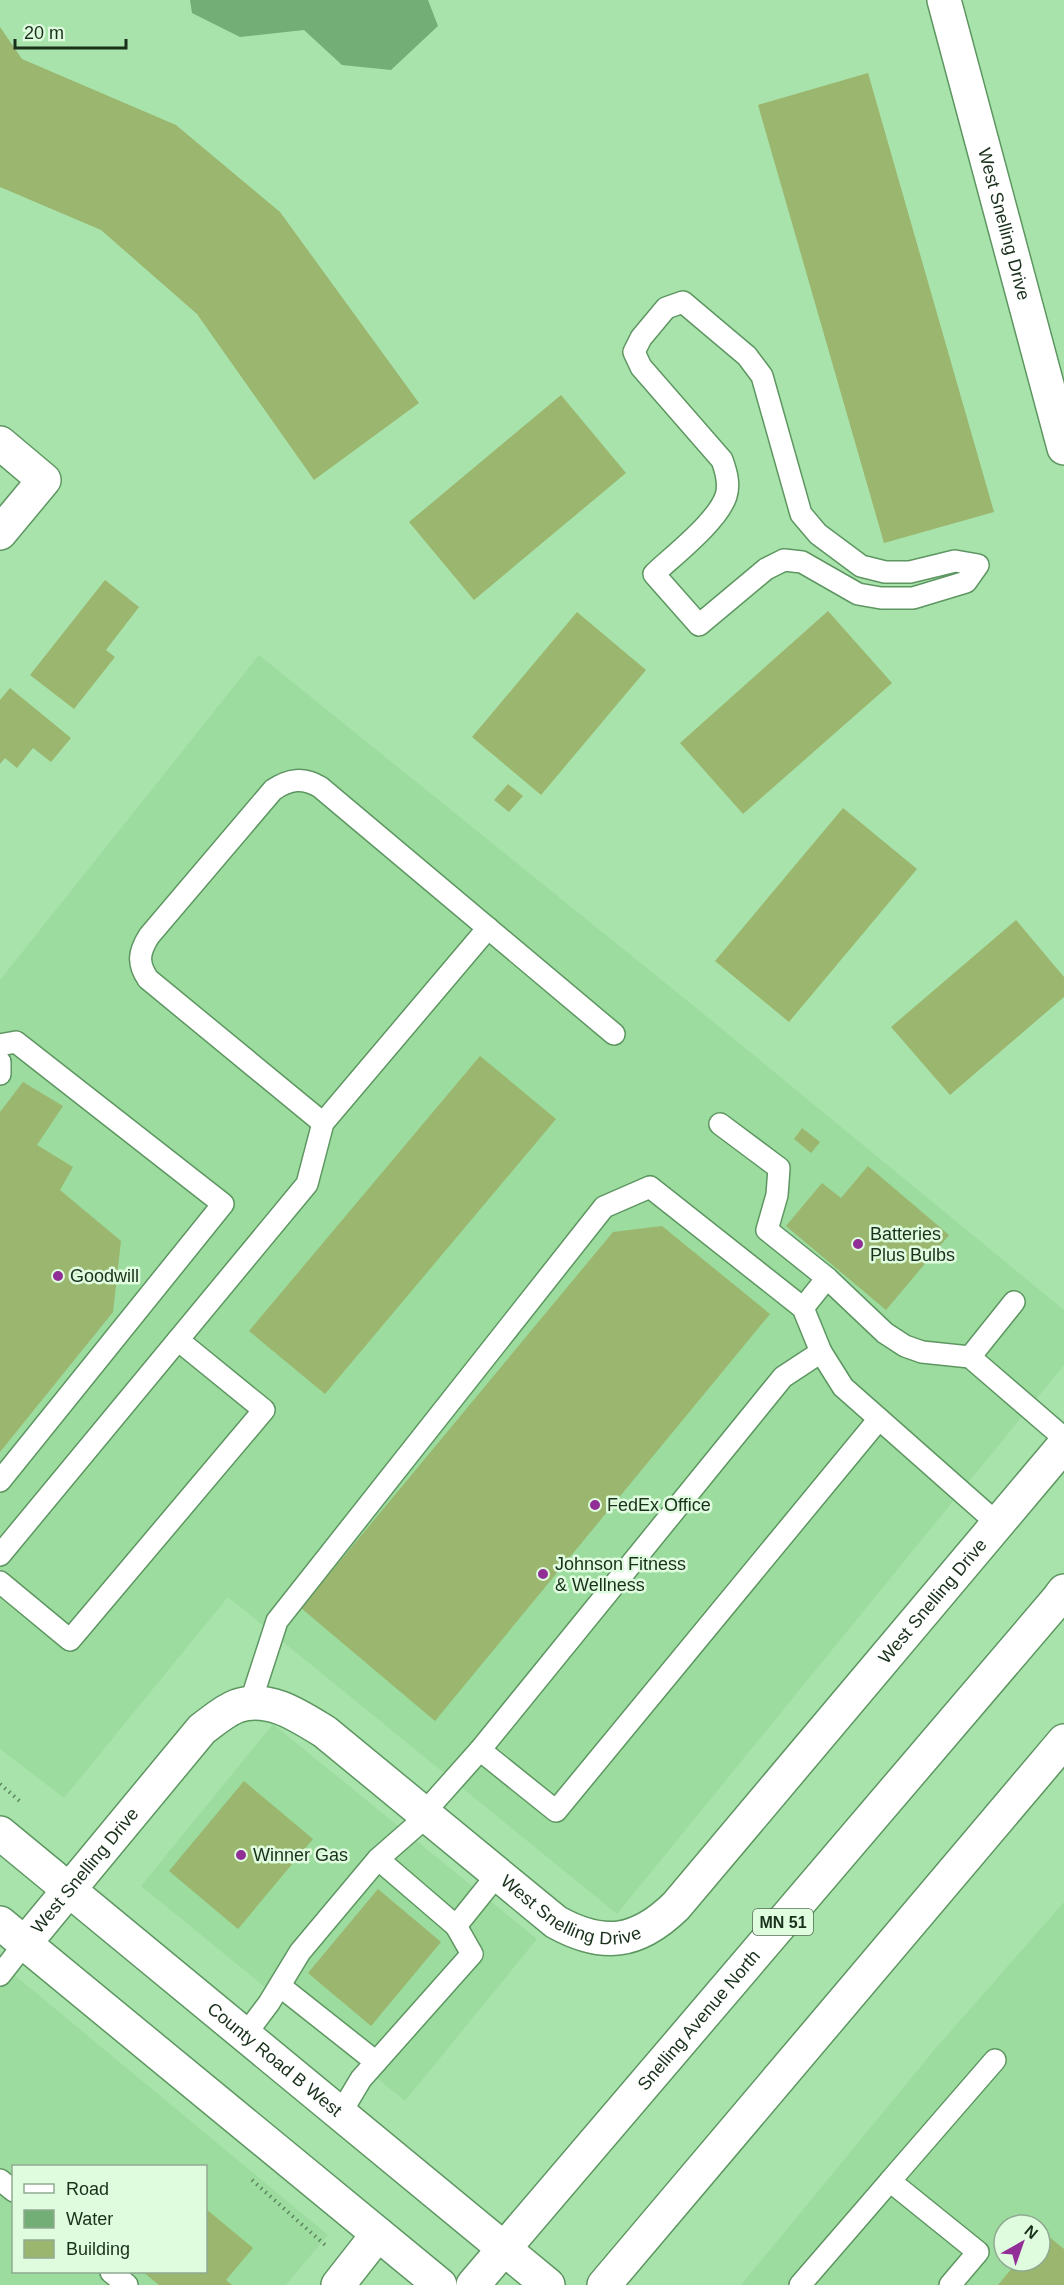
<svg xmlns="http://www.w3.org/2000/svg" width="1064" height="2285" viewBox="0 0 1064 2285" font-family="Helvetica,sans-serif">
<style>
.built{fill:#9cdc9f;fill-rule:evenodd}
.water{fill:#73ae77}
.building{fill:#9bb66e}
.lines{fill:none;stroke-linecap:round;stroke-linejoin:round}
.lane-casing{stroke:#5e9662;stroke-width:24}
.street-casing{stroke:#5e9662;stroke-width:36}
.secondary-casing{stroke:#5e9662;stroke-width:36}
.primary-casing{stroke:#5e9662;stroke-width:36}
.highway-casing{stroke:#5e9662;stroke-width:36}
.path{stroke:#5e8660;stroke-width:4;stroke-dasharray:1.5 4.5;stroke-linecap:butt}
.lane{stroke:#fff;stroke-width:21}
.street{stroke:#fff;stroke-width:33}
.secondary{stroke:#fff;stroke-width:33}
.primary{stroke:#fff;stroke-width:33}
.highway{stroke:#fff;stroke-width:33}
.poi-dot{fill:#912f96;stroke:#dffcdf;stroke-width:2}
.labels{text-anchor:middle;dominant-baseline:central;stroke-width:5;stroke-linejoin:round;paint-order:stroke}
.shield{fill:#dffcdf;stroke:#546d56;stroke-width:1.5}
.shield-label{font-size:16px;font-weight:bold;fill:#19301b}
.street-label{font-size:18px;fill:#19301b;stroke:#dffcdf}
.poi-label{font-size:18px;fill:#19301b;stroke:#dffcdf;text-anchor:start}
</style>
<rect width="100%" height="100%" fill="#a9e3ac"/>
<!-- built -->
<g class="built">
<path d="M259 655 700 1011 1064 1310V1365L617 1914 228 1597 64 1798 0 1749V980Z"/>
<path d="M273 1724 537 1939 405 2101 141 1886Z"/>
<path d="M1064 1902V2285H741L935 2049ZM1004 2225H1040V2261H1004Z"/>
<path d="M0 1963 328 2235 286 2285H0ZM14 2166H206V2272H14Z"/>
</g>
<!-- water -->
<path class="water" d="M190 0H428L438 26 391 70 342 65 304 30 240 37 192 13Z"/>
<!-- building -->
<g class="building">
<path d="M0 27 22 59 176 125 280 212 419 403 314 480 197 314 101 230 0 187Z"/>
<path d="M868 73 994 512 884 543 758 105Z"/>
<path d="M561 395 626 473 474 600 409 522Z"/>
<path d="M105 580 139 607 106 650 115 657 74 709 30 675Z"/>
<path d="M828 611 892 683 743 814 680 743Z"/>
<path d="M577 612 646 670 541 795 472 737Z"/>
<path d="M10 688 71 738 51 762 33 748 17 768 5 758 0 764V700Z"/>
<path d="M508 784 523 796 509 812 494 800Z"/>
<path d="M843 808 917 869 789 1022 715 961Z"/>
<path d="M1016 920 1064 977V997L950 1095 891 1027Z"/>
<path d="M480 1056 556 1119 325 1394 249 1331Z"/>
<path d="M23 1082 63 1106 37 1145 73 1167 60 1190 121 1241 113 1312 0 1452V1112Z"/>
<path d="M802 1128 820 1142 811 1153 794 1139Z"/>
<path d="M868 1166 949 1235 886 1310 786 1226 822 1183 841 1198Z"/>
<path d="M662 1226 770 1314 435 1721 301 1608 613 1232Z"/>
<path d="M244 1781 313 1839 238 1929 169 1871Z"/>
<path d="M378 1889 441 1942 371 2026 308 1973Z"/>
<path d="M206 2209 253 2248 226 2280 232 2285H159L143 2272H206Z"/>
<path d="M1042 2231 1064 2249V2285H998L1018 2261H1040Z"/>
</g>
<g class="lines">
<defs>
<g id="lane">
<path d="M683 302 747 356 762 376 801 514 818 534 861 566 885 572H910L955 561 978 565 966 582 913 598H881L858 594 802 562 784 560 766 569 699 625 654 574C674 555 718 521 726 496 730 484 726 471 722 460L641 367 634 352 641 338 666 308Z"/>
<path d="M0 1045 16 1042 223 1204 0 1481"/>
<path d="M0 1062V1074"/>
<path d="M323 1123 148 979C137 963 139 952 149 936L273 790C289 779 303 777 320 787L614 1034"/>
<path d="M720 1124 779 1168 777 1195 767 1230 827 1278 885 1333 905 1346 922 1352 970 1357 1064 1438"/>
<path d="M803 1308 827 1278"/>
<path d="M970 1357 1014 1302"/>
<path d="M0 1555 307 1184 323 1123 488 928"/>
<path d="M0 1582 70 1640 264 1410 178 1340"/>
<path d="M250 1704 277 1621 604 1207 650 1187 803 1308 821 1352"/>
<path d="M480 1750 556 1811 879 1419"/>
<path d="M423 1814 480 1750 783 1377 821 1352 843 1387 998 1524"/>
<path d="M378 1859 456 1926 497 1875"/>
<path d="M0 1975 25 1943"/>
<path d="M280 1986 376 2062"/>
<path d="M245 2035 269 2003 300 1952 378 1859 426 1817"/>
<path d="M340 2114 361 2079 472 1954 456 1926"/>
<path d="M0 2180 14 2191"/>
<path d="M111 2272 127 2285"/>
<path d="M800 2285 890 2181"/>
<path d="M950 2285 978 2252 890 2181 995 2060"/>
</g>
<g id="street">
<path d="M0 443 44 480 0 533"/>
<path d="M338 2285 378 2234"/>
</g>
<g id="secondary">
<path id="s1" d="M944 0 1064 448"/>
<path id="s2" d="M0 1833 548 2285"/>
<path d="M0 1923 440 2285"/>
<path id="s3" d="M25 1943 202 1729C213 1721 224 1711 237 1706 269 1695 299 1716 325 1732L556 1922C603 1948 637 1944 676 1906L1064 1445"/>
</g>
<g id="primary">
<path id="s4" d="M473 2285 1064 1592"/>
<path d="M604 2285 1064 1741"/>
</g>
<path id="highway" d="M1061 1595 1064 1591"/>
</defs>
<!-- lane casing -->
<use href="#lane" class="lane-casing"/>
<!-- street casing -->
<use href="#street" class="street-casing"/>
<!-- secondary casing -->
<use href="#secondary" class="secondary-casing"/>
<!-- primary casing -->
<use href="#primary" class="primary-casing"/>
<!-- highway casing -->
<use href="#highway" class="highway-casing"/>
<!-- path -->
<g class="path">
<path d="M0 1784 22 1803"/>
<path d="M252 2180 325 2245"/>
</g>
<!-- lane -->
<use href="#lane" class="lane"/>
<!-- street -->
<use href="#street" class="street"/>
<!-- secondary -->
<use href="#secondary" class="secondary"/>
<!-- primary -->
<use href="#primary" class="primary"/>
<!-- highway -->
<use href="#highway" class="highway"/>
</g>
<!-- markers -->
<g class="poi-dot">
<circle cx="858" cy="1244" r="6"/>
<circle cx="58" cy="1276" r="6"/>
<circle cx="595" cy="1505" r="6"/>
<circle cx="543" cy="1574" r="6"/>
<circle cx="241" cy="1855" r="6"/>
</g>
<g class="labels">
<!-- shield labels -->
<rect class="shield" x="753" y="1909" width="60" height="26" rx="4.5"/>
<g class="shield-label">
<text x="783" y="1922">MN 51</text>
</g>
<!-- street labels -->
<g class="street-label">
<text stroke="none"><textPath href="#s1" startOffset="232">West Snelling Drive</textPath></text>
<text stroke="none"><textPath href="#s3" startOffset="1245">West Snelling Drive</textPath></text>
<text stroke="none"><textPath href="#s3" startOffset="94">West Snelling Drive</textPath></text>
<text stroke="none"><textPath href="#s3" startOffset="724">West Snelling Drive</textPath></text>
<text stroke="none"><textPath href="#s4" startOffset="348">Snelling Avenue North</textPath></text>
<text stroke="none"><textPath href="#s2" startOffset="356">County Road B West</textPath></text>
</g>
<!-- poi labels -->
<g class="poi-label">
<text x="870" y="1234">Batteries<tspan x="870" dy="21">Plus Bulbs</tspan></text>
<text x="70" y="1276">Goodwill</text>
<text x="607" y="1505">FedEx Office</text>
<text x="555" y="1564">Johnson Fitness<tspan x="555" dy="21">&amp; Wellness</tspan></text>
<text x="253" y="1855">Winner Gas</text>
</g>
</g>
<!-- legend -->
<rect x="12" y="2165" width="195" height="108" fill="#dffcdf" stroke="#90aa91" stroke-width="1.5"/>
<rect x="24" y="2184" width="30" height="9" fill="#ffffff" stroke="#90aa91" stroke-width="1.5"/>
<text x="66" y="2195" font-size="18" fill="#19301b">Road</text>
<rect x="24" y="2210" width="30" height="18" fill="#73ae77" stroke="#90aa91" stroke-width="1.5"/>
<text x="66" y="2225" font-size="18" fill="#19301b">Water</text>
<rect x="24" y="2240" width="30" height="18" fill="#9bb66e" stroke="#90aa91" stroke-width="1.5"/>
<text x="66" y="2255" font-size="18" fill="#19301b">Building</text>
<!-- north arrow -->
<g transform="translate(1022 2243) rotate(40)"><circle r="28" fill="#dffcdf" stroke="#90aa91" stroke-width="1.5"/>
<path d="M0-4.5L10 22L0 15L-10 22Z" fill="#912f96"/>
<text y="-9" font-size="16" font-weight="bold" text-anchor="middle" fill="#19301b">N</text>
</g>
<!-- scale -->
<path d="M15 39v9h111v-9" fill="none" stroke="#19301b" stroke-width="3"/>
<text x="24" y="39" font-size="18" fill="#19301b" stroke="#dffcdf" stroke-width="4.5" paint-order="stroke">20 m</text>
</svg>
